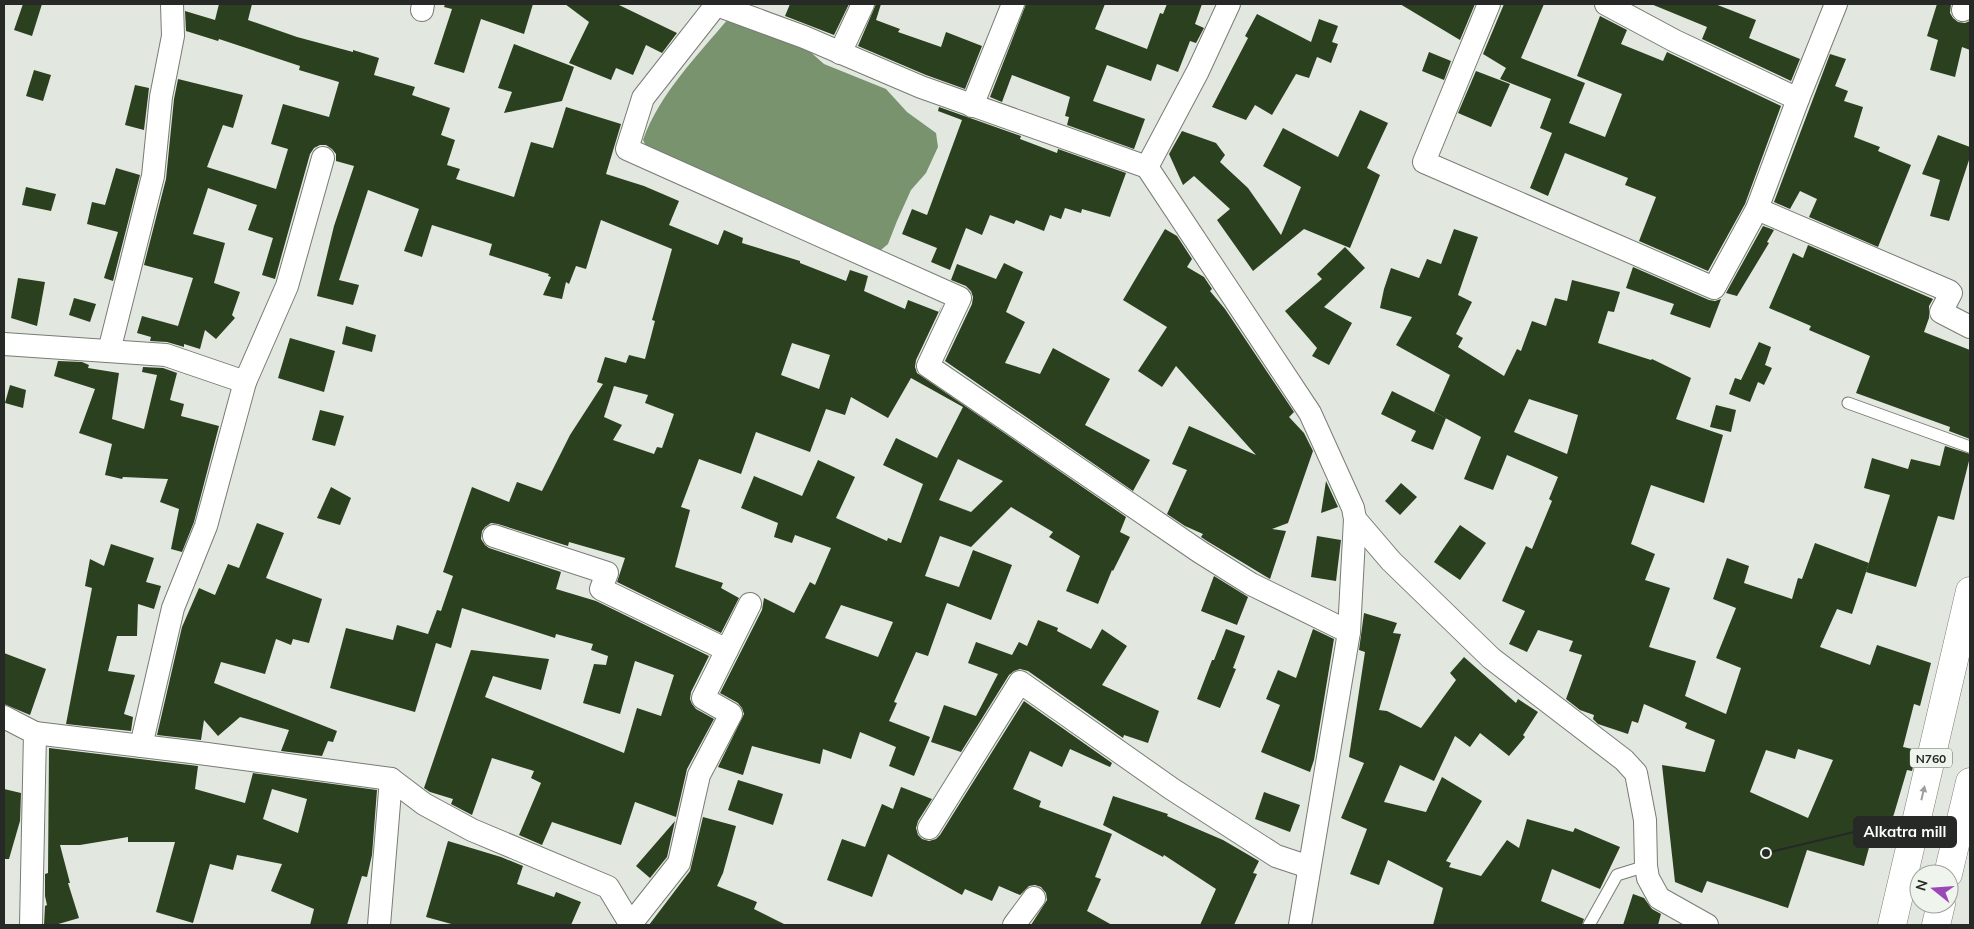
<svg xmlns="http://www.w3.org/2000/svg" width="1974" height="929" viewBox="0 0 1974 929" font-family="Mulish,sans-serif">
<style>
.water{fill:#79936e}
.building{fill:#2a401f;fill-rule:evenodd}
.lines{fill:none;stroke-linecap:round;stroke-linejoin:round}
.service-casing{stroke:#777c74;stroke-width:13}
.minor-casing{stroke:#777c74;stroke-width:24}
.trunk-casing{stroke:#777c74;stroke-width:29}
.service{stroke:#fff;stroke-width:11}
.minor{stroke:#fff;stroke-width:22}
.trunk{stroke:#fff;stroke-width:28}
.oneway{fill:#9d9f9d}
.labels{text-anchor:middle;dominant-baseline:central;stroke-width:5;stroke-linejoin:round;paint-order:stroke}
.shield{fill:#eff5ed;stroke:#626661;stroke-width:1}
.shield-label{font-size:12px;font-weight:bold;fill:#262925}
.leader{fill:none;stroke:#262925;stroke-width:2}
.callout-dot{fill:#262925;stroke:#eff5ed;stroke-width:2}
.callout{fill:#262925;stroke:#262925;stroke-width:2}
.callout-label{font-size:15px;text-anchor:middle;font-weight:bold;fill:#fff}
</style>
<rect width="100%" height="100%" fill="#e2e8df"/>
<!-- water -->
<path class="water" d="M729 18 807 49 824 64 886 89 907 112 936 133 938 147 926 173 911 190 897 221 888 244 875 255 649 152 643 140C660 93 697 56 729 18Z"/>
<!-- building -->
<g class="building">
<path d="M23 4H42L32 36 14 30Z"/>
<path d="M219 4H252L248 20 297 37 353 52V50L379 58 374 75 415 87 412 95 450 108 441 135 455 140 447 165 460 169 456 179 514 197 531 142 553 148 566 107 621 124 606 174 644 186 679 201 669 225 718 245 724 230 743 238 742 243 800 261V263L846 281 850 270 868 276 864 291 905 309 908 300 939 312 942 305 916 360 915 367 917 373 1126 517 1120 532 1130 537 1113 571 1112 570 1098 604 1066 591 1080 556 1049 537 1053 532 1011 507 971 547 940 536 925 576 959 587 973 550 1012 565 991 620 947 603 928 656 916 652 894 702 897 703 889 721 930 737 914 776 889 766 896 747 860 732 851 759 823 749 820 764 752 746 743 775 718 767 744 714 742 708 738 703 720 693 762 610 764 598 794 613 810 582 815 585 831 548 795 535 792 543 774 537 778 523 741 508 754 476 802 496 818 460 855 477 836 518 887 541 888 538 901 543 923 484 883 465 896 438 937 458 963 407 911 378 888 418 851 397 845 415 826 409 810 452 756 432 741 474 699 459 681 507 690 510 675 567 723 583 721 588 739 598 721 633 617 582 625 558 569 542 568 546 498 524 491 523 485 527 482 531 481 539 485 545 489 548 561 572 556 589 596 601 709 656 691 692 690 699 692 704 696 709 714 719 687 769 676 817 635 802 621 845 552 822 542 845 519 835 541 783 531 778 534 771 492 758 472 815 451 804 453 799 430 792 424 788 471 650 549 659 541 690 493 676 485 697 624 753 637 708 661 716 674 675 635 661 620 714 583 703 594 664 606 665 608 656 591 650 593 644 556 634 555 638 462 608 451 648 436 643 415 712 330 688 346 628 393 640 397 625 428 634 437 610 441 611 453 576 443 572 472 487 509 502 517 482 542 491 570 435 603 384 597 382 605 357 626 363 629 355 645 359 655 321 652 320 672 249 601 220 586 269 576 266 569 284 566 282 562 299 543 295 551 277 548 276 549 274 489 255 492 244 432 225 422 257 404 251 419 209 368 190 339 280 359 285 353 305 317 296 334 226 354 166 336 161V154L332 149 326 145H320L314 148 310 154 275 279 262 275 273 238 248 230 257 205 208 188 193 234 225 243 214 283 240 292 232 315 235 318 216 339 205 330 200 349 184 344V347L167 342 150 341 151 337 137 333 142 316 178 326 193 278 144 265 166 179 174 99 178 79 243 95 233 128 223 125 207 167 276 189 288 149 271 144 283 104 329 117 339 82 299 70 300 66 219 39 218 41 186 31 185 11 215 20ZM792 343 830 355 819 389 781 375ZM614 386 648 395 645 403 674 414 662 448 657 447 654 454 613 440 622 425 604 417ZM958 459 1003 481 971 512 939 500ZM841 605 893 622 878 657 825 638Z"/>
<path d="M445 4H533L524 34 481 19 464 73 434 64 452 9 444 7Z"/>
<path d="M565 4H617L677 33 662 53 646 45 633 75 616 68 611 80 569 63 589 22Z"/>
<path d="M790 4H849L834 35 785 16Z"/>
<path d="M876 4H881L876 20 900 29 898 32 941 47 946 32 982 46 965 89 926 75 858 46Z"/>
<path d="M1026 4H1105L1095 29 1147 49 1160 13 1163 14 1167 4H1202L1195 24 1204 28 1196 43 1190 41 1178 72 1157 64 1151 81 1107 65 1093 101 1145 119 1134 149 1067 125 1069 117 1065 116 1070 97 1012 75 1002 102 990 97Z"/>
<path d="M1400 4H1475L1460 40Z"/>
<path d="M1504 4H1544L1521 58 1585 83 1569 123 1605 137 1622 94 1577 76 1600 16 1627 30 1621 44 1663 61 1667 52 1781 106 1745 204 1708 271 1639 241 1656 197 1625 185 1628 178 1565 153 1548 196 1530 188 1552 133 1540 128 1551 99 1500 79 1506 68 1483 54Z"/>
<path d="M1651 4H1715L1756 20 1749 38 1800 59 1791 81 1702 39 1707 27Z"/>
<path d="M1937 4H1951L1950 13 1953 18 1958 22 1965 23 1970 21V50L1962 47 1955 77 1930 70 1938 40 1927 36Z"/>
<path d="M1257 14 1311 42 1319 19 1338 26 1332 42 1338 44 1331 63 1317 57 1309 78 1296 74 1272 115 1255 105 1246 120 1212 107 1248 38 1245 36Z"/>
<path d="M514 44 574 67 562 101 504 113 512 92 498 88Z"/>
<path d="M1429 52 1451 61 1444 80 1422 71Z"/>
<path d="M1830 54 1846 59 1835 86 1848 91 1844 101 1863 107 1854 137 1880 147 1878 151 1911 165 1878 247 1809 217 1817 199 1800 191 1790 209 1774 202Z"/>
<path d="M34 70 51 75 43 101 26 96Z"/>
<path d="M1476 71 1510 84 1491 127 1458 113Z"/>
<path d="M135 85 149 88 144 130 125 125Z"/>
<path d="M939 107 1021 136 1020 139 1057 153 1058 149 1126 173 1110 217 1082 209 1081 213 1065 208 1061 219 1050 215 1044 231 1016 220 1014 224 990 215 982 235 966 228 950 270 931 262 937 248 902 234 912 209 927 215 962 120 938 111Z"/>
<path d="M1360 110 1388 123 1367 168 1380 175 1350 248 1304 229 1253 271 1217 220 1230 209 1194 176 1183 185 1169 154 1182 131 1216 143 1225 155 1220 162 1248 188 1281 235 1301 187 1263 166 1283 128 1338 157Z"/>
<path d="M1938 135 1970 147V157L1949 221 1930 216 1940 180 1922 174Z"/>
<path d="M116 168 140 175 113 281 104 278 118 232 87 224 92 202 105 205Z"/>
<path d="M26 187 56 194 51 211 22 205Z"/>
<path d="M1763 226 1774 230 1767 242 1769 243 1737 296 1726 293Z"/>
<path d="M1165 229 1177 236 1192 259 1187 267 1204 277 1212 289 1210 291 1225 309 1294 412 1289 417 1304 433 1313 451 1288 523 1272 529 1286 531 1270 579 1207 541 1201 537 1203 534 1185 526 1167 514 1187 470 1172 464 1189 426 1256 455 1176 366 1162 387 1138 371 1167 327 1123 300Z"/>
<path d="M1454 229 1478 237 1458 295 1472 302 1456 334 1463 338 1458 347 1504 376 1517 349 1521 351 1532 321 1546 326 1555 298 1567 301 1572 280 1620 292 1614 312 1608 311 1598 343 1651 360 1652 359 1691 378 1676 419 1723 435 1704 503 1651 485 1631 544 1655 554 1645 580 1670 588 1649 647 1696 661 1685 696 1726 714 1741 668 1716 658 1736 608 1713 599 1727 558 1749 566 1744 583 1792 599 1798 578 1802 579 1815 543 1869 563 1852 614 1837 609 1820 647 1870 665 1877 645 1931 663 1920 706 1914 704 1903 747 1917 750 1912 771 1907 770 1894 814 1885 837 1873 833 1864 866 1807 850 1788 908 1707 881 1702 893 1675 882 1662 765 1705 772 1715 740 1685 728 1687 723 1644 704 1638 723 1632 721 1628 734 1598 724 1593 719 1594 715 1580 710 1566 699 1582 655 1569 651 1573 641 1538 630 1527 652 1509 644 1525 611 1502 601 1526 546 1532 549 1552 501 1549 499 1558 477 1507 455 1493 490 1464 479 1481 437 1434 412 1450 375 1396 345 1412 317 1380 308 1384 289 1391 268 1419 278 1427 259 1441 264ZM1529 399 1578 415 1567 454 1514 432ZM1798 749 1833 760 1808 818 1750 792 1766 750 1795 759Z"/>
<path d="M1808 245 1933 299 1929 306V318L1924 332 1970 350V439L1949 431 1950 427 1856 393 1870 356 1809 330 1811 326 1769 308 1793 253 1803 258Z"/>
<path d="M1345 247 1365 268 1324 307 1352 323 1329 365 1312 356 1317 348 1285 311 1322 279 1317 274Z"/>
<path d="M1004 263 1023 272 1006 312 1025 322 1005 363 1040 374 1053 348 1110 379 1085 425 1150 460 1133 491 945 361 972 304 973 297 971 291 966 286 951 280 957 264 996 279Z"/>
<path d="M1633 267 1709 300 1715 301 1721 299 1710 328 1670 314 1674 304 1626 288Z"/>
<path d="M18 278 45 282 37 326 11 318Z"/>
<path d="M74 298 96 304 90 322 69 315Z"/>
<path d="M346 326 376 335 372 352 342 344Z"/>
<path d="M290 338 335 351 324 392 278 378Z"/>
<path d="M1759 342 1771 347 1765 365 1772 368 1764 385 1758 382 1750 402 1729 394 1735 378 1741 380Z"/>
<path d="M58 361 82 362 89 365 88 368 119 373 112 419 144 429 157 375 142 372 143 367 163 368 177 373 170 400 184 404 181 416 219 426 194 522 182 552 171 549 179 509 160 502 168 479 123 477 122 479 105 475 112 444 79 433 95 389 54 376Z"/>
<path d="M10 385 26 390 23 408 5 403Z"/>
<path d="M1392 391 1446 418 1433 450 1411 441 1416 431 1381 414Z"/>
<path d="M1716 405 1736 410 1731 432 1710 427Z"/>
<path d="M320 410 344 416 335 446 312 440Z"/>
<path d="M1945 446 1970 454V457L1954 520 1938 516 1916 587 1866 572 1890 495 1864 488 1872 458 1908 469 1911 459 1940 466Z"/>
<path d="M1326 481 1338 507 1321 513Z"/>
<path d="M1401 483 1417 497 1400 515 1385 501Z"/>
<path d="M331 487 351 498 340 525 317 518Z"/>
<path d="M257 523 284 533 266 578 322 599 309 643 293 639 291 645 276 639 265 674 221 662 214 683 337 731 333 742 328 741 322 756 281 751 289 730 240 717 218 736 204 720 201 740 157 735 182 627 199 588 215 595 228 564 239 568Z"/>
<path d="M1460 525 1486 543 1460 580 1434 562Z"/>
<path d="M1317 536 1341 540 1336 581 1311 577Z"/>
<path d="M111 544 154 558 146 582 161 586 154 609 138 604 137 636H117L108 671 135 675 124 714 133 717 131 731 66 724 92 588 85 586 90 559 104 566Z"/>
<path d="M1214 576 1248 597 1237 625 1201 611Z"/>
<path d="M1364 613 1397 623 1393 633 1401 634 1379 710 1387 711 1421 728 1456 680 1450 673 1464 657 1516 703 1518 699 1538 712 1523 735 1525 737 1509 756 1480 733 1470 747 1455 736 1434 781 1400 765 1384 802 1426 812 1442 777 1482 801 1446 861 1451 863 1449 867 1481 876 1507 840 1519 848 1527 819 1573 832 1575 828 1620 847 1600 889 1552 869 1541 901 1584 919 1582 925H1433L1443 888 1388 860 1379 885 1350 874 1367 829 1341 818 1364 763 1349 757 1365 652 1359 650Z"/>
<path d="M1038 620 1058 628 1057 631 1091 649 1102 629 1127 646 1102 685 1159 711 1148 743 1124 735 1123 738 1028 671 1020 669 1014 671 1009 675 961 752 931 742 944 705 976 716 998 674 968 663 976 642 1012 655 1019 642 1027 646Z"/>
<path d="M1226 629 1245 636 1233 668 1236 669 1220 708 1197 699 1212 660H1214Z"/>
<path d="M1313 629 1334 639 1314 760 1310 772 1261 752 1280 705 1266 699 1278 670 1296 678Z"/>
<path d="M4 653 46 669 30 715 4 704Z"/>
<path d="M1024 701 1112 763 1110 767 1070 749 1062 767 1030 751 1013 789 1041 801 1039 807 1112 834 1095 877 1101 879 1087 911 1112 925H1031L1047 900 1046 893 1041 887 1035 885 1029 886 1020 895 999 886 992 901 965 889 962 895 888 854 872 897 827 880 842 839 865 847 882 804 893 809 901 787 932 799 918 821 916 828 918 835 922 839 929 841 936 839 940 835Z"/>
<path d="M49 748 198 766 195 789 245 803 253 773 377 790 372 855 367 877 362 876 347 925H310L314 909 271 891 282 864 237 855 233 870 210 864 193 923 156 912 175 842H128V837L80 845H60L70 883H68L79 918 55 925H44L45 906 47 905 45 896V874L48 873ZM272 789 307 799 298 833 263 819Z"/>
<path d="M738 780 783 794 773 825 728 810Z"/>
<path d="M4 789 21 793 20 821 9 859H4Z"/>
<path d="M1264 792 1300 805 1290 832 1255 819Z"/>
<path d="M1113 796 1168 814 1167 816 1223 840 1259 861 1253 873 1257 874 1234 925H1200L1216 889 1164 855 1163 857 1103 825Z"/>
<path d="M703 817 736 826 723 873 717 886 757 902 754 909 786 925H649L690 871Z"/>
<path d="M675 821 667 857 650 878 636 866Z"/>
<path d="M448 841 501 857 523 866 517 884 554 897 556 892 581 902 571 925H455L426 917Z"/>
<path d="M1633 894 1644 898 1652 909 1661 914 1658 925H1623Z"/>
</g>
<g class="lines">
<defs>
<g id="service">
<path d="M1848 403 1970 447"/>
<path d="M1589 925 1617 875 1646 866"/>
</g>
<g id="minor">
<path d="M714 4 804 37 921 87 1147 167 1310 413 1353 508 1355 519 1349 632 1300 925"/>
<path d="M1489 4 1424 162 1714 288 1757 209"/>
<path d="M1606 4 1675 41 1798 99 1757 209 1949 291 1951 293 1941 312 1970 327"/>
<path d="M716 5 643 98 627 149 960 298 928 366 1200 552 1251 584 1349 632"/>
<path d="M422 10 423 4"/>
<path d="M1963 10 1965 4"/>
<path d="M840 53 863 4"/>
<path d="M1798 99 1836 4"/>
<path d="M972 106 1013 4"/>
<path d="M1147 167 1198 71 1229 4"/>
<path d="M4 344 166 355 245 382"/>
<path d="M109 351 153 176 161 97 173 36 172 4"/>
<path d="M1355 519 1391 561 1491 658 1624 760 1636 773 1645 820 1646 866 1648 878 1659 898 1707 925"/>
<path d="M494 536 607 573 601 589 727 650"/>
<path d="M4 717 35 733 31 925"/>
<path d="M35 733 207 754 391 779 424 804 472 830 608 887 631 925"/>
<path d="M141 746 173 608 206 526 245 382 287 286 323 158"/>
<path d="M929 828 1020 682 1172 789 1276 856 1309 867"/>
<path d="M379 925 391 779"/>
<path d="M630 925 679 863 699 775 731 714 703 698 750 604"/>
<path d="M1014 925 1034 898"/>
</g>
<g id="trunk">
<path d="M1948 874 1970 782"/>
<path d="M1892 925 1970 591"/>
<path d="M1936 925 1941 904"/>
</g>
</defs>
<!-- service casing -->
<use href="#service" class="service-casing"/>
<!-- minor casing -->
<use href="#minor" class="minor-casing"/>
<!-- trunk casing -->
<use href="#trunk" class="trunk-casing"/>
<!-- service -->
<use href="#service" class="service"/>
<!-- minor -->
<use href="#minor" class="minor"/>
<!-- trunk -->
<use href="#trunk" class="trunk"/>
</g>
<!-- one-way arrows -->
<defs><path id="oneway-solid" d="M-6-.8H1V-3.2L6.5 0L1 3.2V.8H-6Z" transform="scale(1.25)"/></defs>
<use class="oneway" href="#oneway-solid" transform="translate(1923 793) rotate(-77)"/>
<g class="labels">
<!-- shield labels -->
<rect class="shield" x="1910" y="748.5" width="42" height="19" rx="4"/>
<g class="shield-label">
<text x="1931" y="758">N760</text>
</g>
</g>
<!-- callouts -->
<path class="leader" d="M1766 853L1854 832"/>
<circle class="callout-dot" cx="1766" cy="853" r="5"/>
<rect class="callout" x="1854" y="817" width="102" height="30" rx="5"/>
<g class="callout-label">
<text x="1905" y="837">Alkatra mill</text>
</g>
<!-- border -->
<rect width="1974" height="929" fill="none" stroke="#262925" stroke-width="10"/>
<!-- north arrow -->
<g transform="translate(1934 889) rotate(287)"><circle r="24" fill="#eff5ed" stroke="#9fa39d"/>
<path d="M0-4L9 19L0 12L-9 19Z" fill="#9a48b8"/>
<text y="-8" font-size="14" font-weight="bold" text-anchor="middle" fill="#262925">N</text>
</g>
</svg>
